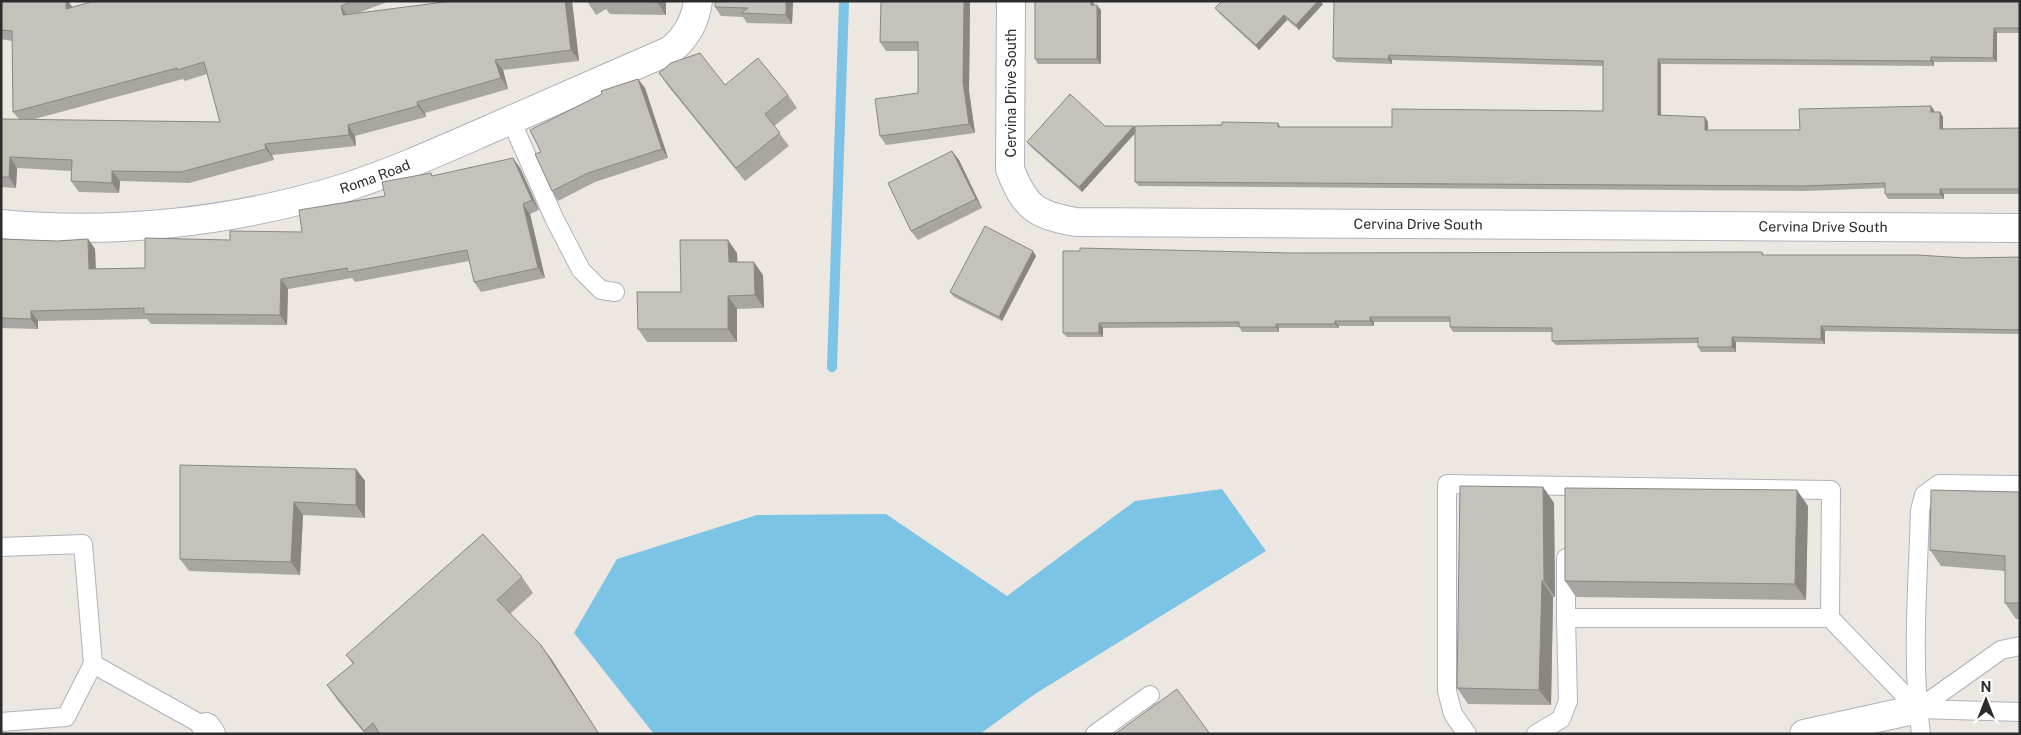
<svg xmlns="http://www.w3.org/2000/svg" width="2021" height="735" viewBox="0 0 2021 735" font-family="'Public Sans',sans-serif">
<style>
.water{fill:#7cc4e5}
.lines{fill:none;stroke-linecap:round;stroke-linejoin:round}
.stream{stroke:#7cc4e5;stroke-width:10}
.service-casing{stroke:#b0b1bb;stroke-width:20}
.minor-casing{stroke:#b0b1bb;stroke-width:30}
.service{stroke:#fff;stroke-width:18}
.minor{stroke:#fff;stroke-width:28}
.wall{fill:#a9a6a1;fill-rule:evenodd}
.shaded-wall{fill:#8a8783}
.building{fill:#c5c1bb;stroke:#8a8783}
.labels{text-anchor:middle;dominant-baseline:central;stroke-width:4;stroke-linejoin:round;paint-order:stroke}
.street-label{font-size:14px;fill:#2c2c2c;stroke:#fff}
</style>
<rect width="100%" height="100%" fill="#ece7e0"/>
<!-- water -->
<path class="water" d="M1222 489 1266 551 1035 694 980 734H654L574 633 617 559 757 515 886 514 1007 596 1135 501Z"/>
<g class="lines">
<!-- stream -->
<path class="stream" d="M832 367 844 1"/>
<defs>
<g id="service">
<path d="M511 120 554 218 581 270 601 290 615 292"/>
<path d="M1 547 83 544 93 664 206 727"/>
<path d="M1566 558V618"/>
<path d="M1918 709 2001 650 2020 646"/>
<path d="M1 722 66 717 93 664"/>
<path d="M1095 734 1150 695"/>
<path d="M1467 734 1453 714 1447 691V484L1831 490 1830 618"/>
<path d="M1536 734 1561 719 1568 701 1566 618H1830L1918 709 2020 712"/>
<path d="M1921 734C1911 661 1918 584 1920 510L1924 495 1939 484 2020 485"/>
</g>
<g id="minor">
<path id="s1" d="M1011 1 1010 169C1025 208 1036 215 1076 222L2020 228"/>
<path id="s2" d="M1 224C114 235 233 222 341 189 391 173 440 151 488 130 549 103 610 77 671 50 687 36 695 22 698 1"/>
<path d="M206 727 211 734"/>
<path d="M1804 734 1918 709"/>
</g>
</defs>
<!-- service casing -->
<use href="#service" class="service-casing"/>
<!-- minor casing -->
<use href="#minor" class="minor-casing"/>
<!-- service -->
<use href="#service" class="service"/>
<!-- minor -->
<use href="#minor" class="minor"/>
</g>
<!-- wall -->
<g class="wall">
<path d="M1 1 72 7 94 1H390L358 13 572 1 579 61 503 70 508 89 425 113 426 117 355 136 356 146 272 155 274 160 189 183 120 181 119 193 79 192 71 181 72 171 17 168 16 188 1 187V119H19L13 112 12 41 1 39ZM207 74 220 122 31 120 183 79 185 81Z"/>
<path d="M587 1H666V15L610 14 606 9 596 15Z"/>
<path d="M793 1 792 24 747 23 743 17 721 16 715 7Z"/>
<path d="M881 1H970L969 91 975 133 886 145 880 136 918 93V51H886L880 42Z"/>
<path d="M1094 1V5L1101 10V64H1038L1035 59Z"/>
<path d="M1222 1H1320L1323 4 1299 30 1287 20 1259 50 1219 13 1215 8Z"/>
<path d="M2020 1V33H1997V62H1934V66L1661 64V115L1705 117 1708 122V130H1800L1934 110V112H1940L1943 117V129L2020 128V194H1944V199H1888L1885 194V188L1805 191 1139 186 1135 182V133L1082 192 1031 147 1027 142 1105 126 1135 127 1278 123 1281 127H1392L1603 111V66L1392 60V64L1337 62 1333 58Z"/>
<path d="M659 73 788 95 797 108 774 126 789 146 745 181 668 86Z"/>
<path d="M638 79 645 88 668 158 595 182 558 201 552 191Z"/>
<path d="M513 158 520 168 539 210 530 214 545 278 481 292 474 282 469 261 355 282 352 278 288 289 287 325 151 324 147 319 38 321V329L1 328V239L57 241 88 239 95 249 96 269 145 268 230 240 302 232 385 196 431 173 433 176Z"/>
<path d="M959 160 982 208 918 240 911 231Z"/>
<path d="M1762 252 1764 255 1965 258 2020 257V334L1825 331V344L1736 342V352H1701L1698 347V343L1556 345 1552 341V332H1453L1450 327V322H1374V326H1339V328H1279V332H1242L1239 327 1103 328V337H1067L1063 333 1291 253Z"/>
<path d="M737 253V262L763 275 764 308 737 309V342H647L638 329 681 292Z"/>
<path d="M1036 256 1002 321 954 297 950 292Z"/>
<path d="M356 469 365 481V518L303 515 300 575 189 571 180 559Z"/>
<path d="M1543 487 1554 503 1555 597H1553L1551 705 1468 704 1457 688Z"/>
<path d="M2020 492V619H2016L2005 603V571L1941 566 1930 550Z"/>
<path d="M1808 506 1806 600 1576 597 1565 581Z"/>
<path d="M522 577 533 593 510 614 552 660 599 734H365L338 701 327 685 353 664 346 655Z"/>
</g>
<!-- shaded-wall -->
<g class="shaded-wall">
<path d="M66 1H68L73 8 66 9Z"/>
<path d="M565 1H572L579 61 571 50Z"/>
<path d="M657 1H666V15L657 2Z"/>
<path d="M786 1H793L792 24 786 15Z"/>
<path d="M964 1H970L969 91 975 133 969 124 963 82Z"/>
<path d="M1091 1H1094V10L1091 5Z"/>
<path d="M1318 1H1320L1323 4 1299 30 1296 25Z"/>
<path d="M1097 5 1101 10V64L1097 59Z"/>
<path d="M341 6 348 17 343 15Z"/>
<path d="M1284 15 1287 20 1259 50 1256 45Z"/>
<path d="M1994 28 1997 33V62L1993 58Z"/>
<path d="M1389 55 1392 60V64L1388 59Z"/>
<path d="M1931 57 1934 62V66L1931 61Z"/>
<path d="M1658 59 1661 64V120L1658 115Z"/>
<path d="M495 60 503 70 508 89 501 78Z"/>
<path d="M638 79 645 88 668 158 662 149Z"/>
<path d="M417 102 425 113 426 117 418 106Z"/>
<path d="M1931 106 1934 110V117L1931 112Z"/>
<path d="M1940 112 1943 117V134L1940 129Z"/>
<path d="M1705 117 1708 122V135L1705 130Z"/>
<path d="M348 125 355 136 356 146 349 135Z"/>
<path d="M1134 126 1138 130 1082 192 1079 187Z"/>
<path d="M265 144 272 155 274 160 266 149Z"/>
<path d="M952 151 959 160 982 208 976 199Z"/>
<path d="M10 157 17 168 16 188 9 177Z"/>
<path d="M513 158 520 168 539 210 532 200Z"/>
<path d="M112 171 120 181 119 193 112 183Z"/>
<path d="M1940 189 1944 194V199L1940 194Z"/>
<path d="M523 204 530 214 545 278 538 268Z"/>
<path d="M88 239 95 249 96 279 89 269Z"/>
<path d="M728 240 737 253 738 275 729 262Z"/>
<path d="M1033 251 1036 256 1002 321 999 317Z"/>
<path d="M754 262 763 275 764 308 755 295Z"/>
<path d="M281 279 288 289 287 325 280 315Z"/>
<path d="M728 296 737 309V342L728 329Z"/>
<path d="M31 311 38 321V329L31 319Z"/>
<path d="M1370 317 1374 322V326L1370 321Z"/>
<path d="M1335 321 1339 326V328L1335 324Z"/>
<path d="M1099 323 1103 328V337L1099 333Z"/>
<path d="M1276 324 1279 328V332L1276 327Z"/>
<path d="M1821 326 1825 331V344L1821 339Z"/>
<path d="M1732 337 1736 342V352L1732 347Z"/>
<path d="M356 469 365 481V518L356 505Z"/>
<path d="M1543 487 1554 503 1555 597 1544 581Z"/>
<path d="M1797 490 1808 506 1806 600 1795 584Z"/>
<path d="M294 502 303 515 300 575 291 562Z"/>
<path d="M1542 581 1553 597 1551 705 1539 690Z"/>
<path d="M541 645 552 660 599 734Z"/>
</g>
<!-- building -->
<g class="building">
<path d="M1 1H66V9L94 1H353L341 6 343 15 452 1H565L571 50 495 60 501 78 417 102 418 106 348 125 349 135 265 144 266 149 181 172 112 171V183L71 181 72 160 10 157 9 177H1V119L220 122 204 62 177 70V68L13 112 12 31 1 30Z"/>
<path d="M627 1H657V2Z"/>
<path d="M715 1H786V15L741 13 748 8 715 7Z"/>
<path d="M881 1H964L963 82 969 124 880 136 875 99 918 93V42H880Z"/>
<path d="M1035 1H1091V5H1097V59H1035Z"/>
<path d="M1222 1H1318L1296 25 1284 15 1256 45 1215 8Z"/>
<path d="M1334 1H2020V28H1994L1993 58 1931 57V61L1658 59V115L1705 117V130H1800L1799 109 1931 106V112H1940V129L2020 128V189H1940V194H1885V183L1802 186 1135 182V126L1222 125V122L1278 123V127H1392V109L1603 111V61L1389 55 1388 59 1333 58Z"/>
<path d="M700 53 725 85 758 58 788 95 765 114 780 133 736 168 659 73 671 63Z"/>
<path d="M638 79 662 149 588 173 552 191 535 154 541 152 530 130 602 94 601 91Z"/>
<path d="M1070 94 1105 126H1134L1079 187 1027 142Z"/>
<path d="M952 151 976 199 911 231 888 183Z"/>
<path d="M513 158 532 200 523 204 538 268 474 282 467 250 348 272 347 268 281 279 280 315 144 314V308L31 311V319L1 318V239L57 241 88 239 89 269 145 268V238L230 240V231L302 232 299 210 385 196 382 182 431 173 432 176Z"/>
<path d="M985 226 1033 251 999 317 950 292Z"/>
<path d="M680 240H728L729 262H754L755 295 728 296V329H638L637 292H681Z"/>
<path d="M1080 248 1291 253 1762 252V255H1918L1965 258 2020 257V330L1821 326V339L1732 337V347H1698V338L1552 341V328L1450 327V317H1370V321H1335V324H1276V327H1239V322L1099 323V333H1063V251H1080Z"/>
<path d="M180 465 356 469V505L294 502 291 562 180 559Z"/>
<path d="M1460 486 1543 487 1544 581H1542L1539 690 1457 688Z"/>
<path d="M1565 488 1797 490 1795 584 1565 581Z"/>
<path d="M1931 490 2020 492V603H2005V556L1930 550Z"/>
<path d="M483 534 522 577 497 600 541 645 599 734H380L373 723 364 731 327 685 354 663 346 655Z"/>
<path d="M1177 689 1210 734H1115Z"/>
</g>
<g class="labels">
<!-- street labels -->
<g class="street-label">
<text transform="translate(1011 93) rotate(-90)">Cervina Drive South</text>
<text stroke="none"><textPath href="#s2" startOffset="380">Roma Road</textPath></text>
<text stroke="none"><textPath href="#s1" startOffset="601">Cervina Drive South</textPath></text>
<text stroke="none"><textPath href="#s1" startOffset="1006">Cervina Drive South</textPath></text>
</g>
</g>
<!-- border -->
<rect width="2021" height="735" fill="none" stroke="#2c2c2c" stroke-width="5"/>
<!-- north arrow -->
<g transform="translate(1986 700)" stroke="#ffffff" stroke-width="4" paint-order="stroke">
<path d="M0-4L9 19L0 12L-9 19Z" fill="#2c2c2c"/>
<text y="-8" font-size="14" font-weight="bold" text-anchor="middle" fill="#2c2c2c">N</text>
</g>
</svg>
